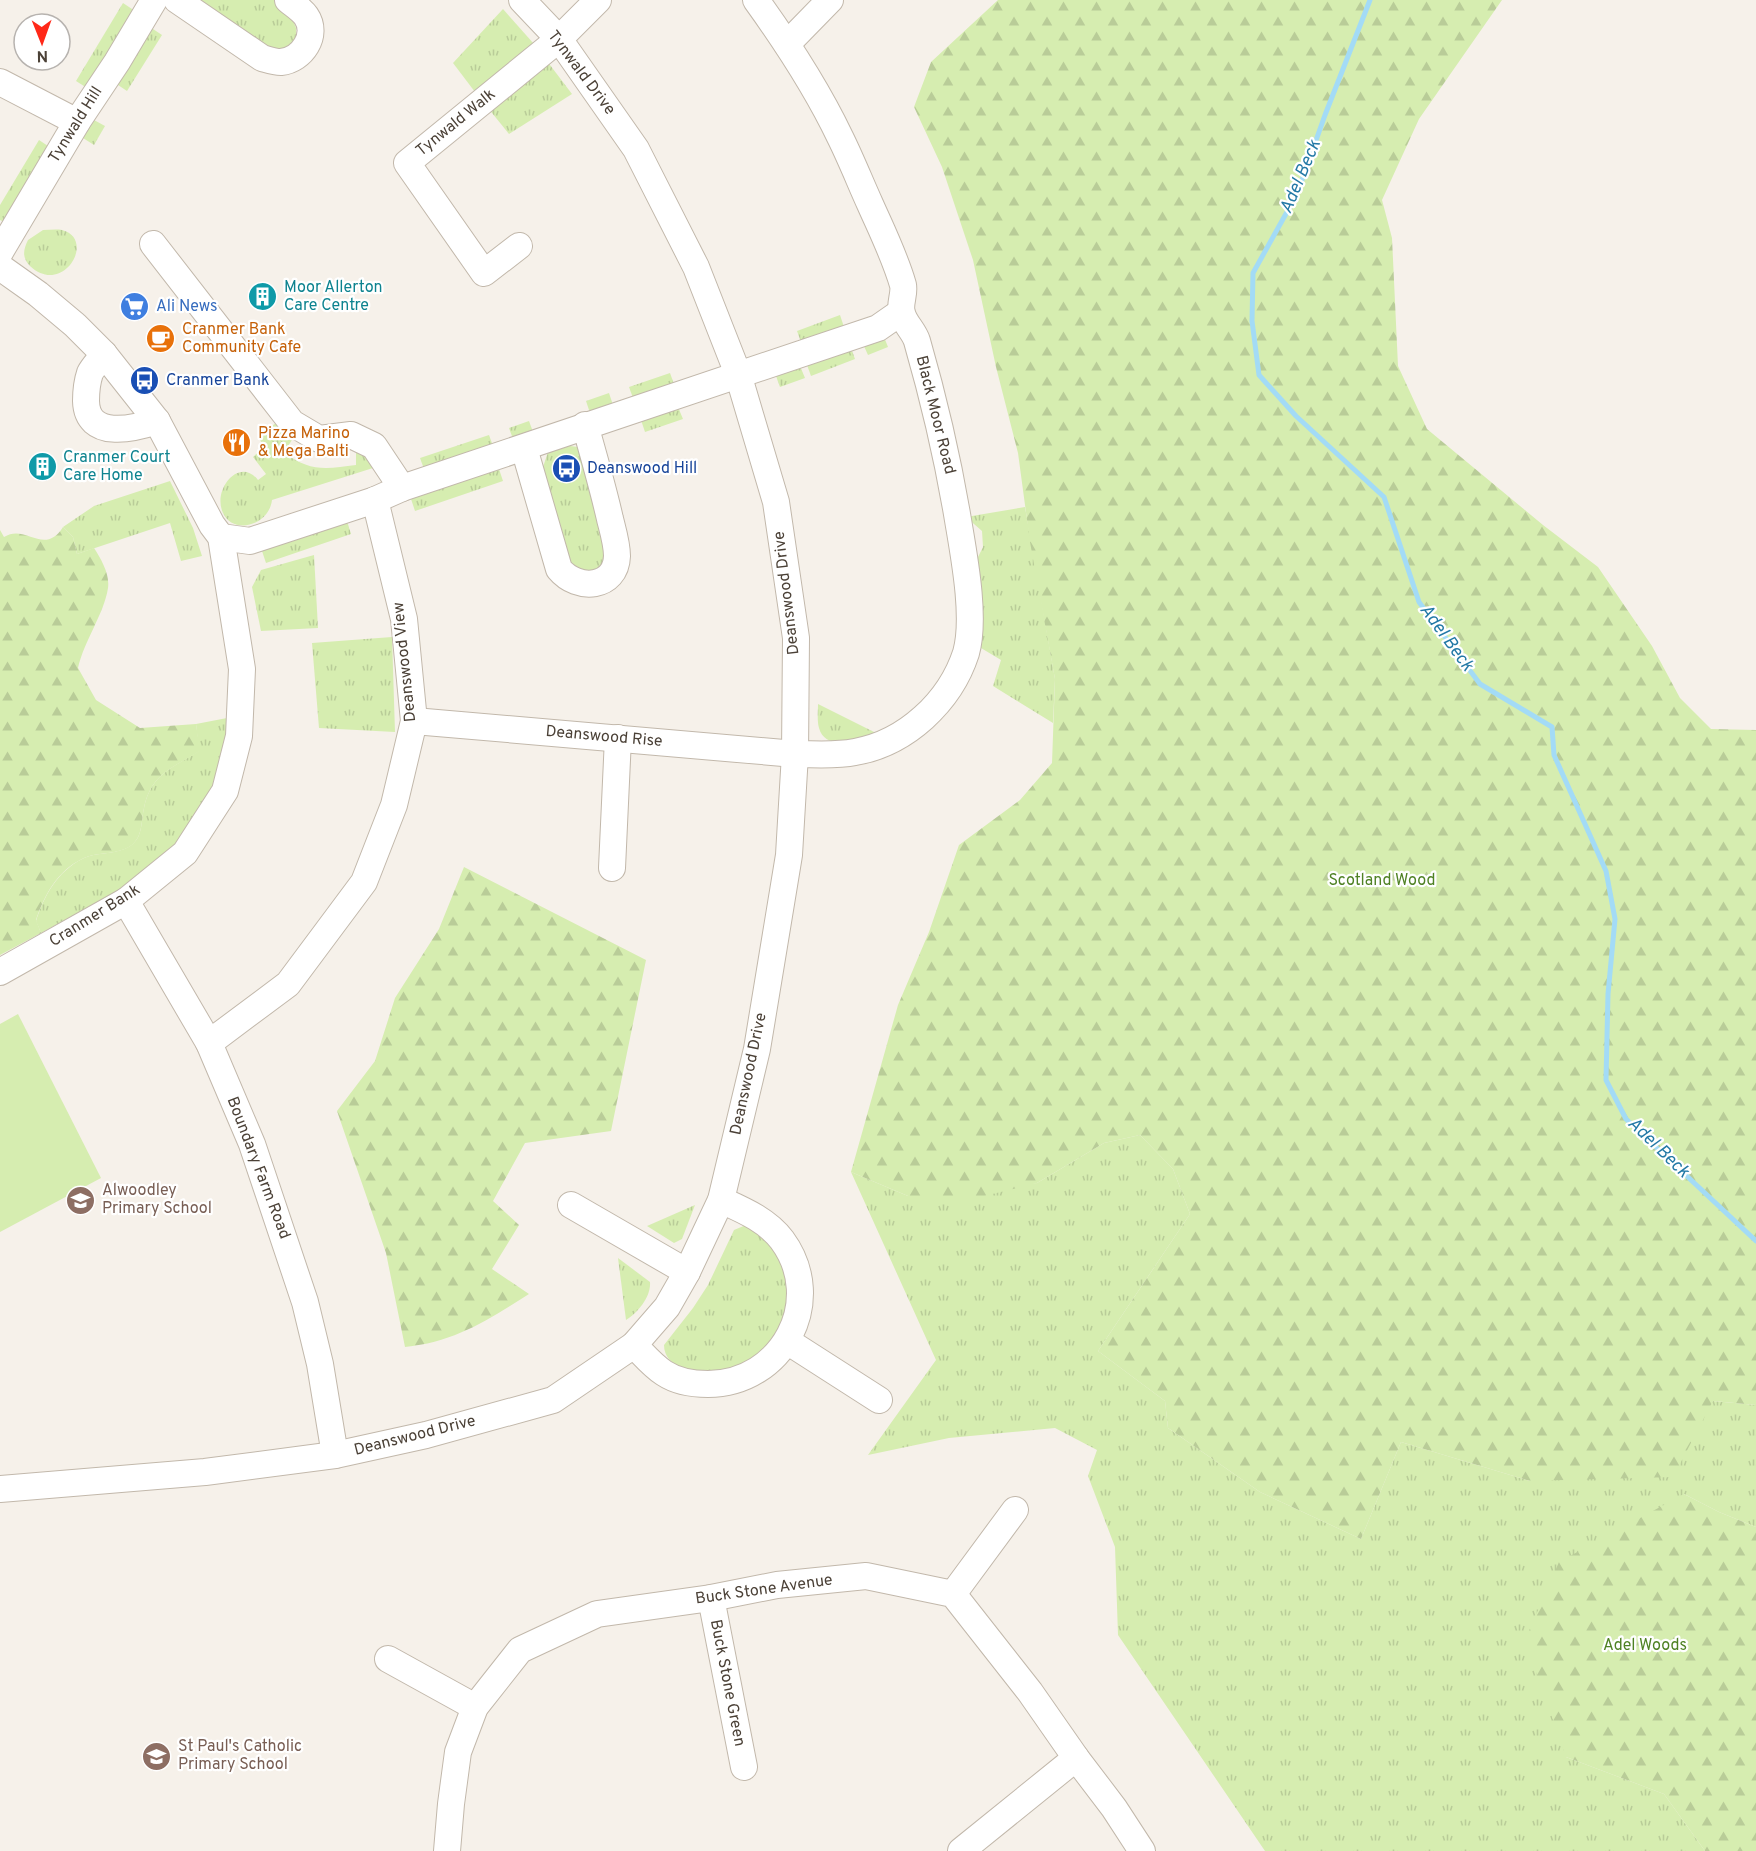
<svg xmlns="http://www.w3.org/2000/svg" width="1756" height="1851" viewBox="0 0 1756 1851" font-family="Overpass,sans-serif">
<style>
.grass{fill:url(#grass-tufts)}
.forest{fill:url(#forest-firs)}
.pitch{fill:#d6edb0}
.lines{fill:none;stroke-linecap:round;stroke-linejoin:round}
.stream{stroke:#a3dbf6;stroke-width:5}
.minor-casing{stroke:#c2b8ab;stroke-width:28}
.minor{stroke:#fff;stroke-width:26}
.labels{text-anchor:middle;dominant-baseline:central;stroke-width:4.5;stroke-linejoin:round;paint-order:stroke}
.street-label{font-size:16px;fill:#4b4137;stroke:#fff}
.culture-label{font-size:16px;fill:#0d838f;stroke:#fff;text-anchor:start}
.shop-label{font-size:16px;fill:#366cbe;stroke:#fff;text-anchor:start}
.food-label{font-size:16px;fill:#c56008;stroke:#fff;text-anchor:start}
.transit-label{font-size:16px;fill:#164399;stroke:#fff;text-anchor:start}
.park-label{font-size:16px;fill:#4f8224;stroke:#fff}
.education-label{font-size:16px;fill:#785e54;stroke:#fff;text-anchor:start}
.water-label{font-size:18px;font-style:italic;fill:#2379a6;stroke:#fff}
</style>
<defs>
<pattern id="grass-tufts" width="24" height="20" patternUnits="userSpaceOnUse" patternTransform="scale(1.5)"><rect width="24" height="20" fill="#d6edb0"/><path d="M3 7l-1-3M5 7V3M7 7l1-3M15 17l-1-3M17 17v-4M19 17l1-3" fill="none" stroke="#b9cc98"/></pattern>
<pattern id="forest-firs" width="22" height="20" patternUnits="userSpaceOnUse" patternTransform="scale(1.5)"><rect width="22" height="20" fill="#d6edb0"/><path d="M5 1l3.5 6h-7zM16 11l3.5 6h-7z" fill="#b9cc98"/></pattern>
</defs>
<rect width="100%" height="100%" fill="#f6f1ea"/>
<!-- grass -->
<g class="grass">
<path d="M190 0H275L290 13 296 28V35L292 46 272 53Z"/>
<path d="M123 3 135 11 87 88 76 81Z"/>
<path d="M503 9 534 44 475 92 453 63Z"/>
<path d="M150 27 162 35 127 91 115 83Z"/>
<path d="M547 61 572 94 509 134 488 108Z"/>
<path d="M94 120 105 126 94 145 83 138Z"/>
<path d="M39 140 51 148 6 223 0 220V205Z"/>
<path d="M43 230C49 230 56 229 62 230 97 239 63 297 30 266 22 258 23 250 28 240Z"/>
<path d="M840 315 844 327 801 342 797 331Z"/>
<path d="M884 337 888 347 868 355 863 344Z"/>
<path d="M851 348 855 359 811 376 807 365Z"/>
<path d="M800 366 805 378 780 387 776 376Z"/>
<path d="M670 373 674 384 633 398 629 387Z"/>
<path d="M609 393 613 405 590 413 586 401Z"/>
<path d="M678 407 683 419 645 432 641 420Z"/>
<path d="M278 421 292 440 284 452C309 472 326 469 356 465V451L368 459 373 468 272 500C269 526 233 535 223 513 212 490 239 456 258 480L266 474 253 457 265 446 258 438Z"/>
<path d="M529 421 533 432 513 439 509 428Z"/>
<path d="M489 435 493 446 424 469 420 458Z"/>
<path d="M570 446 578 447 584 453 606 541V565L593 577 565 563 542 470 548 452Z"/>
<path d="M499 469 503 481 415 511 411 499Z"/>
<path d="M170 481 193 528 202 556 181 561 170 523 77 554 73 537 63 527 94 506Z"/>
<path d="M1025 507 1055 679 1053 723 993 686 1001 660 981 648V617L976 561 983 547 982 531 966 517Z"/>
<path d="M347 521 351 534 266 563 262 551Z"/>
<path d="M314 555 318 628 261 631 252 587 261 570Z"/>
<path d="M392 637 395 732 319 728 312 643Z"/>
<path d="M818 704 876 733C859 738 826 753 819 728 817 721 818 711 818 704Z"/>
<path d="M227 718 225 744 214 787 176 846 120 890 41 933 36 921C44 896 57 872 82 859 99 850 125 857 137 839 142 832 142 816 144 808 151 774 172 768 199 751L196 724Z"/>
<path d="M1140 1135 1173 1169 1190 1214 1098 1351 1165 1401 1168 1428 1260 1492 1361 1539 1401 1442 1530 1481 1713 1401 1756 1405V1527L1719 1512 1684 1494 1566 1757 1664 1794 1705 1851H1265L1118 1635 1115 1547 1088 1476 1097 1450 1055 1428 949 1438 868 1455 936 1360 851 1172 908 1196 1037 1183 1104 1143Z"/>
<path d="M695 1205 682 1239 674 1243 647 1226Z"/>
<path d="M746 1225C753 1229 764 1234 769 1240 786 1261 795 1298 783 1323 774 1342 749 1366 729 1372 718 1374 693 1371 683 1368 672 1364 664 1357 664 1345L693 1308 708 1285 734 1230Z"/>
<path d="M618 1258 650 1282C651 1297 638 1312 626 1320Z"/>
</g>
<!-- forest -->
<g class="forest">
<path d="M998 0H1502L1419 119 1382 200 1392 238 1398 366 1427 429 1543 525 1598 567 1652 646 1680 698 1711 729 1756 730V1405L1713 1401 1673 1477 1530 1481 1401 1442 1361 1539 1260 1492 1168 1428 1165 1401 1098 1351 1190 1214 1173 1169 1140 1135 1104 1143 1037 1183 968 1200 908 1196 851 1172 898 1005 929 932 959 845 1020 800 1052 763 1055 679 1030 542 1018 453 996 367 973 260 942 167 914 107 931 62Z"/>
<path d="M63 527 73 537 77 554 94 548C101 559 110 574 108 588 104 614 84 641 78 668L96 700 140 728 196 724 200 751C172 768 151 774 144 808 142 816 142 832 137 839 126 857 99 850 82 859 57 871 44 896 36 920L41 933 0 955V530L4 537C26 523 44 557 63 527Z"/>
<path d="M464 867 646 960 611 1131 525 1143 493 1201 519 1225 492 1269 529 1294C488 1320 455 1342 405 1347L386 1253 337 1111 375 1061 395 998 439 929Z"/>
<path d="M1684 1494 1719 1512 1756 1527V1851H1705L1664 1794 1566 1757 1525 1640 1559 1562Z"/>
</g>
<!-- pitch -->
<path class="pitch" d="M18 1014 101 1178 0 1232V1024Z"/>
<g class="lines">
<!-- stream -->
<path class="stream" d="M1370 0 1325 115 1297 194 1253 273 1252 321 1259 375 1296 416 1384 497 1419 602 1480 684 1552 727 1554 755 1606 871 1615 919 1608 994 1606 1080 1626 1119 1756 1241"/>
<defs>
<g id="minor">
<path d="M177 0 262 58C269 60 274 62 281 62 302 60 319 35 306 16 302 10 294 5 288 0"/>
<path d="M787 44 830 0"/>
<path d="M0 82 77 122"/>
<path d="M153 244 292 423 319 439 351 435 374 446 402 488"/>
<path d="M519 246 484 273 407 163 559 39 598 0"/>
<path d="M0 252 77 122 117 62 154 0"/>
<path d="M0 267 38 294 75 325 104 354 157 421 212 525 221 537 242 669 239 736 225 791 185 853 126 901 0 972"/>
<path d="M104 354C100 360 93 367 90 373 87 382 86 391 86 401 87 440 133 429 157 421"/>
<path d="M524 448 559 569C578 592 616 588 617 556 617 544 613 531 610 519 603 488 594 457 585 425"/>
<path d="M221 537 250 541 375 500 402 488 878 328 901 312"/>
<path d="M414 721 795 754C815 754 835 756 855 752 906 743 950 702 966 653 976 618 964 556 958 520 948 460 934 400 917 341 914 331 904 323 902 313 899 304 905 294 903 285 895 257 882 231 870 204 860 182 851 159 840 137 817 89 787 43 756 0"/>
<path d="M612 868 618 738"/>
<path d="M126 901 209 1043 252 1144 305 1302 320 1364 335 1455"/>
<path d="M209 1043 288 984 364 882 394 805 414 721 404 619 375 500"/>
<path d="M571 1205 687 1272"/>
<path d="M787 1341 879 1400"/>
<path d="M634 1345C643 1354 653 1366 664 1373 676 1381 694 1384 708 1384 782 1384 827 1301 782 1240 767 1220 743 1210 721 1200"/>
<path d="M0 1489 205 1472 335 1455 426 1435 553 1400 634 1345 667 1307 687 1272 721 1200 757 1049 789 855 795 754 796 638 776 502 738 374 696 267 636 149 559 39 522 0"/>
<path d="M953 1594 1015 1510"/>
<path d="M711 1598 744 1767"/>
<path d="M388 1659 475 1707"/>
<path d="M447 1851 451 1804 458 1752 475 1707 520 1650 597 1614 711 1598 777 1585 866 1576 953 1594 1030 1692 1076 1758 1114 1808 1142 1851"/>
<path d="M961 1851 1076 1758"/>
</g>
</defs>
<!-- minor casing -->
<use href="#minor" class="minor-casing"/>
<!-- minor -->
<use href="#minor" class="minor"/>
</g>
<!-- icons -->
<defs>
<symbol id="building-disc" viewBox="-11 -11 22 22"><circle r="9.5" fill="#0f9aa8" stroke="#fff"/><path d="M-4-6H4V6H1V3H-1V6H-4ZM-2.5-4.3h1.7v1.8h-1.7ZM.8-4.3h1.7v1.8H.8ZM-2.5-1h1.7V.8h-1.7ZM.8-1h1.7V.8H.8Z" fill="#fff"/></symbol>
<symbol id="supermarket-disc" viewBox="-11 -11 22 22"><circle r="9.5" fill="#3f7fe0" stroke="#fff"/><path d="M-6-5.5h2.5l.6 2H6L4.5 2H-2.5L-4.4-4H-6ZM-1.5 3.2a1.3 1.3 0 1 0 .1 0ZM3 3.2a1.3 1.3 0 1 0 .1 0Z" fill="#fff"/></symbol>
<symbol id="cafe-disc" viewBox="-11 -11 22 22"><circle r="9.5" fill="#e8710a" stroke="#fff"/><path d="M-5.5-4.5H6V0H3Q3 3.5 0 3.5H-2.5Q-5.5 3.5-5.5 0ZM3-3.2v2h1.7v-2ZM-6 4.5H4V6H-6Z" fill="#fff"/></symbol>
<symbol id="bus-disc" viewBox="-11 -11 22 22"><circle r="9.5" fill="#1a4fb4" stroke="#fff"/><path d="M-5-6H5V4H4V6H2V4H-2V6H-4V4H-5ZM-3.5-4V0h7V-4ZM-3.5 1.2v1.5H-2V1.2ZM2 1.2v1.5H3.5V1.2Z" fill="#fff"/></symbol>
<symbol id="restaurant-disc" viewBox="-11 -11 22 22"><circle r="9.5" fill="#e8710a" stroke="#fff"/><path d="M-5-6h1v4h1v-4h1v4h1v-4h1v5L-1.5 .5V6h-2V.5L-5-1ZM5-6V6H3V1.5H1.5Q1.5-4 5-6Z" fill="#fff"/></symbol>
<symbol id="school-disc" viewBox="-11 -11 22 22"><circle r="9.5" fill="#8d6e63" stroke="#fff"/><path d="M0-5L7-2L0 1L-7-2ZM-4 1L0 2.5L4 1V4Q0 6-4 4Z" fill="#fff"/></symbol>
</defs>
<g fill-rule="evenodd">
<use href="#building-disc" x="246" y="280" width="33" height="33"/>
<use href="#supermarket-disc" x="118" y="290" width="33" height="33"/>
<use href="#cafe-disc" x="144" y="322" width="33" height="33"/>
<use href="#bus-disc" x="128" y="364" width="33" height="33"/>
<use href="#restaurant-disc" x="220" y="426" width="33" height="33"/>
<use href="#building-disc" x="26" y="450" width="33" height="33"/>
<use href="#bus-disc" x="550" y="452" width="33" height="33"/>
<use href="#school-disc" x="64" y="1184" width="33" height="33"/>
<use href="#school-disc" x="140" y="1740" width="33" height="33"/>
</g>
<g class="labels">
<!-- street labels -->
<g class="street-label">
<text transform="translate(581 73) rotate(53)">Tynwald Drive</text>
<text transform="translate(456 123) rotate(-39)">Tynwald Walk</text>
<text transform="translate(76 125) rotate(-58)">Tynwald Hill</text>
<text transform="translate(935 415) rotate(76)">Black Moor Road</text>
<text transform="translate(787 593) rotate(-97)">Deanswood Drive</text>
<text transform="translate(405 662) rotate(-96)">Deanswood View</text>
<text transform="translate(604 737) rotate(5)">Deanswood Rise</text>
<text transform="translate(95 916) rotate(-32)">Cranmer Bank</text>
<text transform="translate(749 1074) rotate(-78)">Deanswood Drive</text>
<text transform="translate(258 1168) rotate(69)">Boundary Farm Road</text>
<text transform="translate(415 1436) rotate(-14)">Deanswood Drive</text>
<text transform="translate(764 1590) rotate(-8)">Buck Stone Avenue</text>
<text transform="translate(727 1683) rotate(79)">Buck Stone Green</text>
</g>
<!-- culture labels -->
<g class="culture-label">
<text x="284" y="288">Moor Allerton<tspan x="284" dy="18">Care Centre</tspan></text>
<text x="63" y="458">Cranmer Court<tspan x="63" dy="18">Care Home</tspan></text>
</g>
<!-- shop labels -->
<g class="shop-label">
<text x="156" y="307">Ali News</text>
</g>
<!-- food labels -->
<g class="food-label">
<text x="182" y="330">Cranmer Bank<tspan x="182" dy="18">Community Cafe</tspan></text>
<text x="258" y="434">Pizza Marino<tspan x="258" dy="18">&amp; Mega Balti</tspan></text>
</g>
<!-- transit labels -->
<g class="transit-label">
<text x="166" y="381">Cranmer Bank</text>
<text x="587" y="469">Deanswood Hill</text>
</g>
<!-- park labels -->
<g class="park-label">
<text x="1382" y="881">Scotland Wood</text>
<text x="1645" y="1646">Adel Woods</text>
</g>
<!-- education labels -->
<g class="education-label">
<text x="102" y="1191">Alwoodley<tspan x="102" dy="18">Primary School</tspan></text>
<text x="178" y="1747">St Paul's Catholic<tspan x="178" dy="18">Primary School</tspan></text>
</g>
<!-- water labels -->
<g class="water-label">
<text transform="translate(1301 177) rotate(-67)">Adel Beck</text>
<text transform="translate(1446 638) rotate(54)">Adel Beck</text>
<text transform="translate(1658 1148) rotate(44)">Adel Beck</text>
</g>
</g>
<!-- north arrow -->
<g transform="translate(42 42) rotate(179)"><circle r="28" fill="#ffffff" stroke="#b7b3af" stroke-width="1.5"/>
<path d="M0-4.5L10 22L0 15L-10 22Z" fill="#ff2818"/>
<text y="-9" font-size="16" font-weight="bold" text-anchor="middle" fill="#4b4137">N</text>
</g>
</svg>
